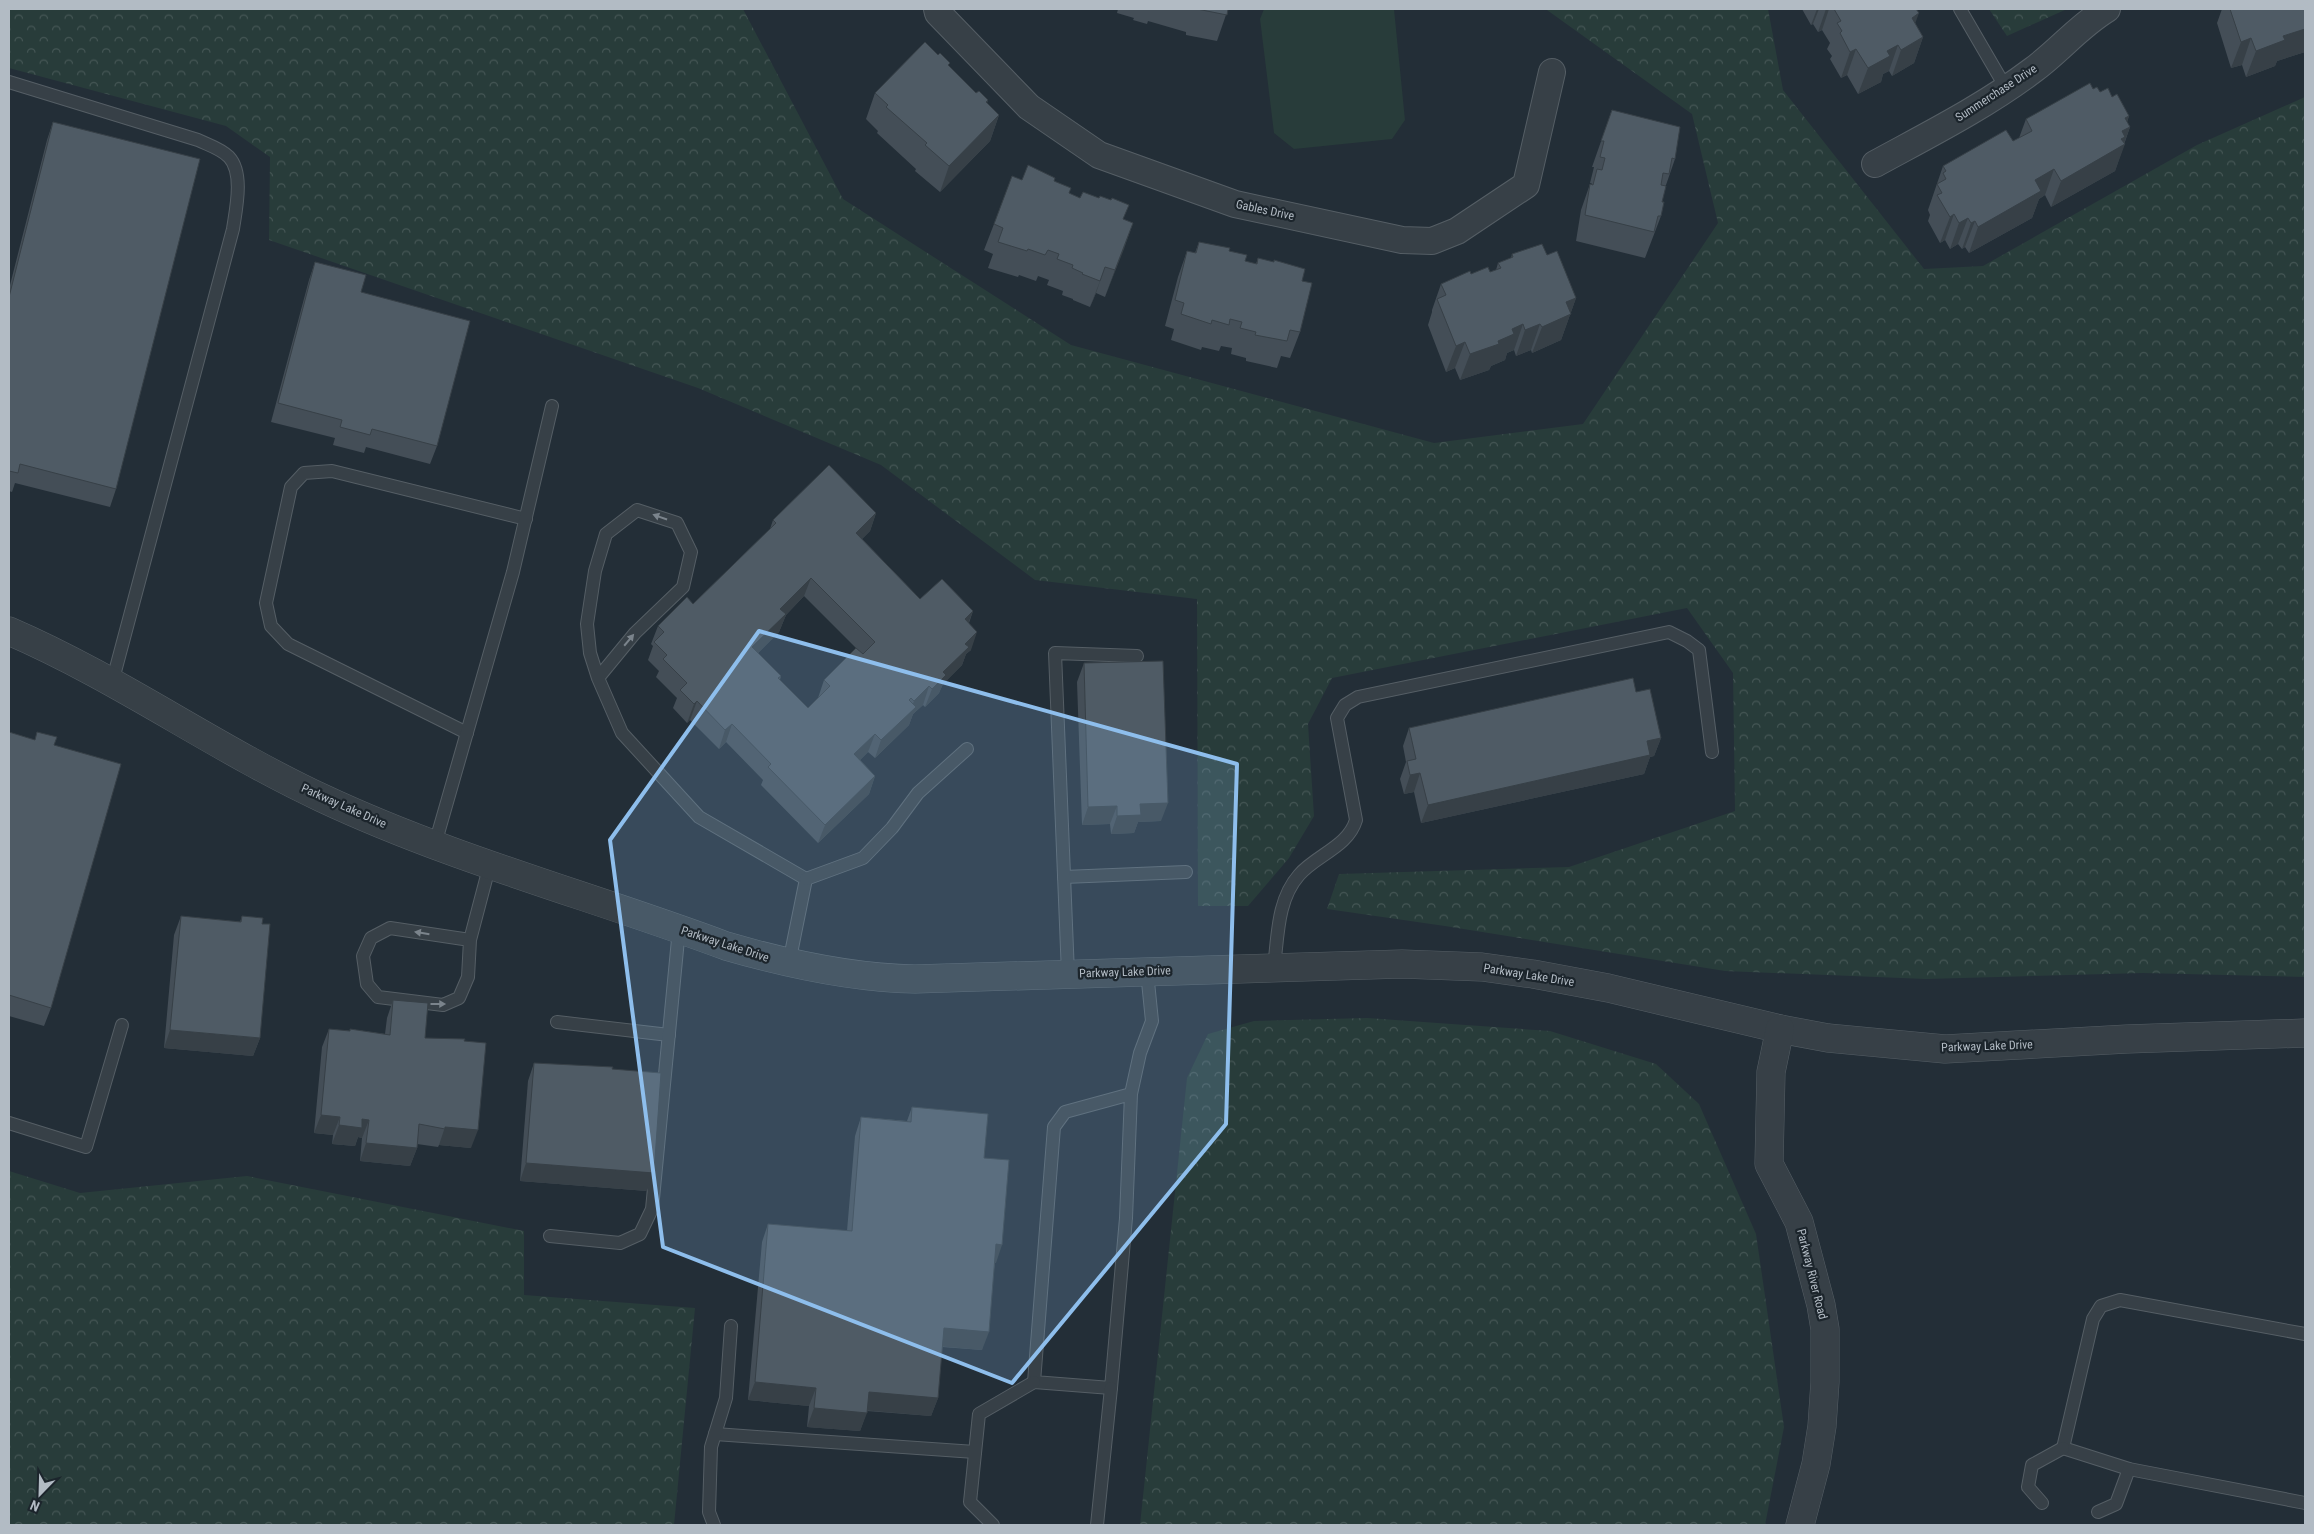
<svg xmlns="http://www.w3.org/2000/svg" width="2314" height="1534" viewBox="0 0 2314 1534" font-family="'Roboto Condensed',sans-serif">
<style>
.forest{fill:url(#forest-crowns)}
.pitch{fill:#283c3a}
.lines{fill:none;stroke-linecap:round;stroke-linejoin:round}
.service-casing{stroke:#555e65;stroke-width:14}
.minor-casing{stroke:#555e65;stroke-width:28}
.tertiary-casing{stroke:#555e65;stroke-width:29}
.service{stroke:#374047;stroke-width:12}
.minor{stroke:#374047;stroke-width:26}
.tertiary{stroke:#374047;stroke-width:28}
.wall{fill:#444e57;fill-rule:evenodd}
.shaded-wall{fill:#374047}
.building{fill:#4f5b65;stroke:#374047;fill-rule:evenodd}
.oneway{fill:#7b848c}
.marked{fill:#8ebeec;fill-opacity:0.2;stroke:#8ebeec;stroke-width:4;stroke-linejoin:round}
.labels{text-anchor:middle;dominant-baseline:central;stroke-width:4.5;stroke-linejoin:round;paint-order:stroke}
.street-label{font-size:12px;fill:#b2bbc4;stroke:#1c252c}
</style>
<defs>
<pattern id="forest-crowns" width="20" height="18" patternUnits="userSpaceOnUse" patternTransform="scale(1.25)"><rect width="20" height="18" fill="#283c3a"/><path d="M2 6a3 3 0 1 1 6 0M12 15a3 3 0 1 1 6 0" fill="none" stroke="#455655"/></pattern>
</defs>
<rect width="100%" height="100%" fill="#232e37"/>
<!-- forest -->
<g class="forest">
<path d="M9 9H743L843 199 1071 345 1434 443 1583 424 1718 223 1692 114 1547 10 1548 9H1768L1783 90 1924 269 1983 266 2197 145 2305 97V977L2143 973 1926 979 1725 971 1445 926 1327 909 1339 874 1569 867 1735 811 1733 673 1687 608 1332 678 1308 724 1314 816 1289 858 1248 906H1198L1197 599 1035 580 881 465 698 388 269 240 270 157 226 126 9 68Z"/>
<path d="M1989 9H2067L2007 36Z"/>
<path d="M1367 1018 1550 1031 1656 1064 1699 1104 1756 1234 1784 1427 1765 1525H1140L1187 1078 1208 1034 1254 1021Z"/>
<path d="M9 1171 80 1193 247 1176 524 1231V1295L695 1308 674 1525H9Z"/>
</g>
<!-- pitch -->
<path class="pitch" d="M1264 9H1394L1405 120 1392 139 1294 149 1274 133 1260 19Z"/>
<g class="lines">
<defs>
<g id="service">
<path d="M1960 9 2006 88"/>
<path d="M9 82 198 140C208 145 220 148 229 157 244 173 236 209 233 229L112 683"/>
<path d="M598 678 635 633 683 587 691 552 677 523 637 510 606 534 595 571 587 624 590 653 598 678 622 733 699 817 806 879 789 963"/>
<path d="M467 733 288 644 271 626 266 603 291 487 304 473 332 471 526 519"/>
<path d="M435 844 513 572 552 406"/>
<path d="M1064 877 1186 872"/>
<path d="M806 879 863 858 892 828 918 793 967 749"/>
<path d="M470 940 390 928 371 938 363 956 367 984 378 997 443 1005 459 998 468 977 470 940 490 864"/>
<path d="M1274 967C1278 936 1277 900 1299 875 1316 855 1348 847 1356 820L1337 718 1345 705 1358 697 1669 632 1687 641 1699 650 1712 752"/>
<path d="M1068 974 1055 653 1137 656"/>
<path d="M557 1022 669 1035"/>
<path d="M1131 1094 1065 1112 1054 1127 1034 1382 1111 1388 1126 1218 1131 1094 1140 1053 1152 1021 1147 972"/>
<path d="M9 1123 86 1147 122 1025"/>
<path d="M550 1236 620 1243 640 1234 652 1209 679 929"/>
<path d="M2305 1334 2120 1300 2101 1306 2093 1319 2063 1448 2129 1469 2305 1503"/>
<path d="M715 1434 975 1452"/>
<path d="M2042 1503 2028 1487 2032 1465 2063 1448"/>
<path d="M2098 1512 2116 1504 2129 1469"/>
<path d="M714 1525 709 1512 711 1447 726 1398 731 1326"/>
<path d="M993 1525 970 1502 979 1414 1034 1382"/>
<path d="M1097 1525 1111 1388"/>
</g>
<g id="minor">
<path d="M937 9 938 13 1029 107 1099 155 1235 204 1402 240 1432 241 1457 231 1526 185 1552 72"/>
<path d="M1875 164C1928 135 1984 107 2033 70 2059 51 2079 26 2107 9"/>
</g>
<g id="tertiary">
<path d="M9 631C118 678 215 748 322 798 452 859 592 896 726 946 788 964 851 978 915 979L1402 964 1482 967 1533 974 1608 988 1780 1029 1828 1038 1945 1049 2127 1039 2305 1033"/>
<path d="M1780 1029 1771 1072 1769 1164 1799 1222 1821 1305 1825 1329V1382L1822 1426 1816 1464 1800 1525"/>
</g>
</defs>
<!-- service casing -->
<use href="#service" class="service-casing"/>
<!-- minor casing -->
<use href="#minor" class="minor-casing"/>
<!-- tertiary casing -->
<use href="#tertiary" class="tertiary-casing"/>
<!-- service -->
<use href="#service" class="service"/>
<!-- minor -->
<use href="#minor" class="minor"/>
<!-- tertiary -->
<use href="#tertiary" class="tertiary"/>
</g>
<!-- wall -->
<g class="wall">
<path d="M1118 9H1228L1217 41 1186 35V32L1148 21 1147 24 1133 20 1134 18 1117 13Z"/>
<path d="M1802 9H1916L1915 23 1923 37 1914 63 1892 76 1889 71 1883 74 1881 82 1858 94 1847 75 1841 78 1830 59 1832 56 1827 49 1830 43 1822 30 1818 32 1813 24 1811 25Z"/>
<path d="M2222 9H2305V52L2277 61 2275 66 2246 77 2242 65 2231 68 2217 23Z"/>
<path d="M949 66 976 93 988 100 987 103 999 115 990 141 940 192 915 171 916 169 877 133 878 131 866 119 875 93Z"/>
<path d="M2093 89 2112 97 2129 116 2127 122 2130 127 2115 171 2051 207 2045 195 2039 199 2032 218 1969 253 1965 247 1962 249 1958 244 1950 249 1945 240 1940 243 1928 221 1930 215 1928 210 1943 166 2013 141 2019 138 2026 119Z"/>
<path d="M1612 110 1675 159 1666 185 1665 186 1662 202 1661 216 1645 258 1576 241 1581 210 1590 184H1591L1592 183H1590L1594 167H1592Z"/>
<path d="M53 122 116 489 110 507 15 483 12 492 9 491V289L47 140Z"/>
<path d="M1022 180 1054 181 1069 194 1124 220 1133 223 1105 297 1096 293 1090 307 1073 300V299L1062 295 1063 291 1047 285 1049 280 1038 276 1036 281 1019 275 1018 277 988 268 993 254 984 250 994 224Z"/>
<path d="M1199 242 1229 251 1245 261 1256 264 1258 258 1302 281 1300 332 1290 358 1281 356 1277 368 1246 361V358L1231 354 1232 348 1221 346 1219 351 1202 347 1201 350 1171 340 1174 329 1165 326 1178 277 1187 251 1195 253Z"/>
<path d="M1512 254 1547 255 1576 298 1561 340 1532 353 1531 350 1516 356 1514 350 1507 353 1505 360 1491 366 1489 370 1460 380 1455 368 1446 372 1428 325 1432 312V310L1441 284 1471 274 1490 272 1496 270 1498 263 1511 258Z"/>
<path d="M315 262 361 292 437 446 430 464 366 447 364 453 333 445 335 438 271 422 309 280Z"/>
<path d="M876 513 870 531 862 539 920 599 973 611 969 623 971 650 966 654 962 665 943 684 939 693 925 707 923 705 913 714 909 725 875 758 868 752 860 760 875 776 869 794 818 843 761 785 763 780 726 742 719 749 690 720 687 723 673 708 677 698 656 677 659 671 648 660 653 646 651 644 658 626 693 604 770 529 773 520ZM804 596 856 648 824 680 818 698 808 708 780 680 781 676 758 653 779 632 786 615Z"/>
<path d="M1084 663 1161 821 1138 822 1134 833 1111 834 1110 824 1082 825 1077 682Z"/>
<path d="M1636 692 1661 738 1654 756 1650 757 1644 774 1421 823 1414 792 1404 794 1400 779 1406 762 1403 746 1409 728Z"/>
<path d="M9 732 35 740 37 732 54 745 51 1008 44 1026 9 1016Z"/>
<path d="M181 916 240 922 242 916 262 924 260 1038 253 1056 164 1048 174 935Z"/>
<path d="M393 1000 425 1038 471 1148 439 1145 438 1147 417 1144V1148L410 1166 360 1161 362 1138 358 1137 355 1146 332 1144 333 1135 314 1133 322 1047 329 1029 350 1031V1029L385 1034 387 1018Z"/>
<path d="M534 1063 612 1069 647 1191 520 1181 528 1081Z"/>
<path d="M912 1107 984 1158 996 1263H995L982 1350 942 1347 938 1398 931 1416 867 1411 860 1431 807 1427 809 1406 748 1400 762 1242 768 1224 847 1231 855 1136 861 1117 907 1121Z"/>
</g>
<!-- shaded-wall -->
<g class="shaded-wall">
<path d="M1817 9H1819L1813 24 1811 25Z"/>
<path d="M1826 9H1829L1822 30 1818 32Z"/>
<path d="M1919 13 1909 40 1912 18Z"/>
<path d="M2305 29V52L2277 61 2275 66 2246 77 2256 51 2283 36Z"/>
<path d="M1923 37 1914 63 1892 76 1901 50Z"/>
<path d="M2251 38 2242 65 2231 68 2241 42Z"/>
<path d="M1898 45 1889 71 1883 74 1881 82 1858 94 1868 68 1887 51Z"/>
<path d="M1856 49 1847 75 1841 78 1850 52Z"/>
<path d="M999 115 990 141 940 192 949 166Z"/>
<path d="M2129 116 2124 130 2130 127 2123 146 2125 144 2115 171 2051 207 2061 181 2125 118Z"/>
<path d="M2054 169 2045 195 2039 199 2032 218 1969 253 1978 227 2035 180Z"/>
<path d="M1954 214 1945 240 1940 243 1950 217Z"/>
<path d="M1968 218 1958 244 1950 249 1959 223Z"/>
<path d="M1975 221 1965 247 1962 249 1971 223Z"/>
<path d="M1133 223 1124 249 1105 297 1115 270Z"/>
<path d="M1105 267 1096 293 1090 307 1100 281Z"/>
<path d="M1576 298 1561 340 1532 353 1542 327 1566 302Z"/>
<path d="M1523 324 1514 350 1507 353 1505 360 1491 366 1489 370 1460 380 1470 354 1512 329Z"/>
<path d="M1540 324 1531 350 1516 356 1525 330Z"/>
<path d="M1465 342 1455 368 1446 372 1456 346Z"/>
<path d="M876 513 870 531 849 551 856 533Z"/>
<path d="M811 578 804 596 786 615 779 632 746 665 752 647 780 609Z"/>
<path d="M973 611 966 629 965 619Z"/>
<path d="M977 632 971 650 966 654 962 665 943 684 939 693 925 707 932 689 943 672 965 644Z"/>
<path d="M929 686 923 705 913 714 909 725 875 758 881 740 910 712 914 701Z"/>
<path d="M697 701 690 720 687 723 694 704Z"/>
<path d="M732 724 726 742 719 749 725 730Z"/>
<path d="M875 734 868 752 848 772 854 754Z"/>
<path d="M1661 738 1654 756 1650 757 1644 774 1421 823 1428 805 1647 741Z"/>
<path d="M1420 773 1414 792 1404 794 1410 775Z"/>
<path d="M875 776 869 794 818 843 825 825Z"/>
<path d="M1168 803 1161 821 1138 822 1134 833 1111 834 1117 816 1140 804Z"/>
<path d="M1117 806 1110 824 1082 825 1088 807Z"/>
<path d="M170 1030 260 1038 253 1056 164 1048Z"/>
<path d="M321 1115 340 1117 333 1135 314 1133Z"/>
<path d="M362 1119 369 1120 362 1138 358 1137 355 1146 332 1144 339 1125Z"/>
<path d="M445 1127 478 1130 471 1148 439 1145Z"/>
<path d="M366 1143 417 1148 410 1166 360 1161Z"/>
<path d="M526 1163 654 1173 647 1191 520 1181Z"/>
<path d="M996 1244 1002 1245 996 1263 990 1262Z"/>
<path d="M944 1328 989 1332 982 1350 937 1346Z"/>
<path d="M755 1382 816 1388 809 1406 748 1400Z"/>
<path d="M869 1392 938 1398 931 1416 862 1410Z"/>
<path d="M814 1408 867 1413 860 1431 807 1427Z"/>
</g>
<!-- building -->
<g class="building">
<path d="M1197 9H1228L1227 15Z"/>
<path d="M1834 9H1916L1919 13 1912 18 1923 37 1901 50 1898 45 1887 51 1890 56 1868 68 1856 49 1850 52 1840 33 1842 31 1837 23 1841 21Z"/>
<path d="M2230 9H2305V29L2283 36 2285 40 2256 51 2251 38 2241 42Z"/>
<path d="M925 42 938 55 940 53 950 63 948 65 976 93 979 91 988 100 986 102 999 115 949 166 925 145 927 143 886 107 888 105 875 93Z"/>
<path d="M2090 83 2093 89 2097 87 2100 92 2108 88 2112 97 2117 94 2129 116 2125 118 2130 127 2122 131 2125 137 2121 139 2125 144 2061 181 2054 169 2035 180 2041 191 1978 227 1975 221 1971 223 1968 218 1959 223 1954 214 1950 217 1937 195 1942 193 1937 184 1946 179 1943 173 1946 171 1943 166 2006 130 2013 141 2032 131 2026 119Z"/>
<path d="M1612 110 1680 127 1675 159 1672 158 1669 174 1663 173 1661 185 1666 186 1662 202H1664L1661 216H1658L1654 232 1585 215 1590 184 1593 185 1597 169 1602 170 1605 158 1600 157 1604 141H1601Z"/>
<path d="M53 122 200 159 116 489 20 464 18 473 9 471V297Z"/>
<path d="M1028 165 1055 178 1054 181 1071 188 1069 193 1080 198 1083 192 1099 198 1100 196 1111 200 1112 198 1129 205 1123 219 1133 223 1115 270 1105 267 1100 281 1082 274 1083 273 1072 268 1073 265 1057 259 1059 254 1048 250 1045 255 1028 249 1027 251 998 242 1003 228 994 224 1012 176 1022 180Z"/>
<path d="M1199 242 1230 248 1229 251 1247 255 1245 261 1257 264 1258 258 1274 262V260L1305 269 1302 281 1312 283 1300 332 1290 330 1287 341 1255 335 1256 332 1240 328 1242 322 1230 319 1229 325 1212 320 1211 324 1181 314 1184 303 1175 300 1187 251 1196 253Z"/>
<path d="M1542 244 1547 255 1557 251 1576 298 1566 302 1571 314 1542 327 1540 324 1525 330 1523 324 1512 329 1514 334 1498 341 1499 344 1470 354 1465 342 1456 346 1437 299 1446 295 1441 284 1470 271 1471 274 1488 267 1490 272 1501 268 1498 263 1513 257 1512 254Z"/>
<path d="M315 262 366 275 361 292 470 321 437 446 372 429 370 435 340 427 342 420 278 403Z"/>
<path d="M829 465 876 513 856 533 920 599 942 579 973 611 965 619 977 632 965 644 969 647 943 672 946 675 932 689 929 686 914 701 911 698 909 700 916 707 881 740 875 734 854 754 875 776 825 825 768 767 771 764 732 724 725 730 697 701 694 704 680 690 687 683 663 659 667 655 654 642 664 632 658 626 687 597 693 604 776 523 773 520ZM811 578 875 642 863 654 856 648 824 680 830 686 808 708 778 678 781 676 752 647 786 614 780 609Z"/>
<path d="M1163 661 1168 803 1140 804 1141 815 1117 816V806L1088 807 1084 663Z"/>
<path d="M1633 678 1636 692 1650 689 1661 738 1647 741 1650 755 1428 805 1420 773 1410 775 1407 761 1416 759 1409 728Z"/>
<path d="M9 732 35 740 37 732 57 737 54 745 121 764 51 1008 9 995Z"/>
<path d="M181 916 241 922 242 916 263 918 262 924H270L260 1038 170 1030Z"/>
<path d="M393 1000 428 1003 425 1038 465 1039 464 1041 486 1043 478 1130 445 1127V1129L419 1124 417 1148 366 1143 369 1120 362 1119V1128L339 1125 340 1117 321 1115 329 1029 350 1031V1029L390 1035Z"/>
<path d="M534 1063 613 1067 612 1069 661 1073 654 1173 526 1163Z"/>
<path d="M912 1107 988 1114 984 1158 1009 1160 1002 1245 996 1244 989 1332 944 1328 938 1398 869 1392 867 1413 814 1408 816 1388 755 1382 768 1224 852 1231 861 1117 911 1122Z"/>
</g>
<!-- one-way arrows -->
<defs><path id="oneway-solid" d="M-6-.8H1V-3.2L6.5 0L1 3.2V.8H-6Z" transform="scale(1.25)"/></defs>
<g class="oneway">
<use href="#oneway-solid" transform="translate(660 517) rotate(-161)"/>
<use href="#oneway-solid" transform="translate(629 640) rotate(-50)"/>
<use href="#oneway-solid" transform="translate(422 933) rotate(-171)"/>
<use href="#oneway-solid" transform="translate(438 1004)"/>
</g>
<!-- marked area -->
<path class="marked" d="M759 631 1237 764 1226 1124 1012 1383 663 1247 610 840Z"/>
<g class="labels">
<!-- street labels -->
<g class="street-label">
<text transform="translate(1996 93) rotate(-33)">Summerchase Drive</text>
<text transform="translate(1265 210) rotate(12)">Gables Drive</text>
<text transform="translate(344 806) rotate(24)">Parkway Lake Drive</text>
<text transform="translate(725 944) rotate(18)">Parkway Lake Drive</text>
<text transform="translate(1125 972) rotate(-2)">Parkway Lake Drive</text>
<text transform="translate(1529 975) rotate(9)">Parkway Lake Drive</text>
<text transform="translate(1987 1046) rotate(-2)">Parkway Lake Drive</text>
<text transform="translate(1812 1274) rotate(76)">Parkway River Road</text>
</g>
</g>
<!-- border -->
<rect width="2314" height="1534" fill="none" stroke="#b2bbc4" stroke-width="20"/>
<!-- north arrow -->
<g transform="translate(40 1494) rotate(203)" stroke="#1c252c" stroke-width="4" paint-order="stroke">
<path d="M0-4L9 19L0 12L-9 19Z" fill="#b2bbc4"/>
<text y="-8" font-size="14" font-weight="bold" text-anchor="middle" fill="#b2bbc4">N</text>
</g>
</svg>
